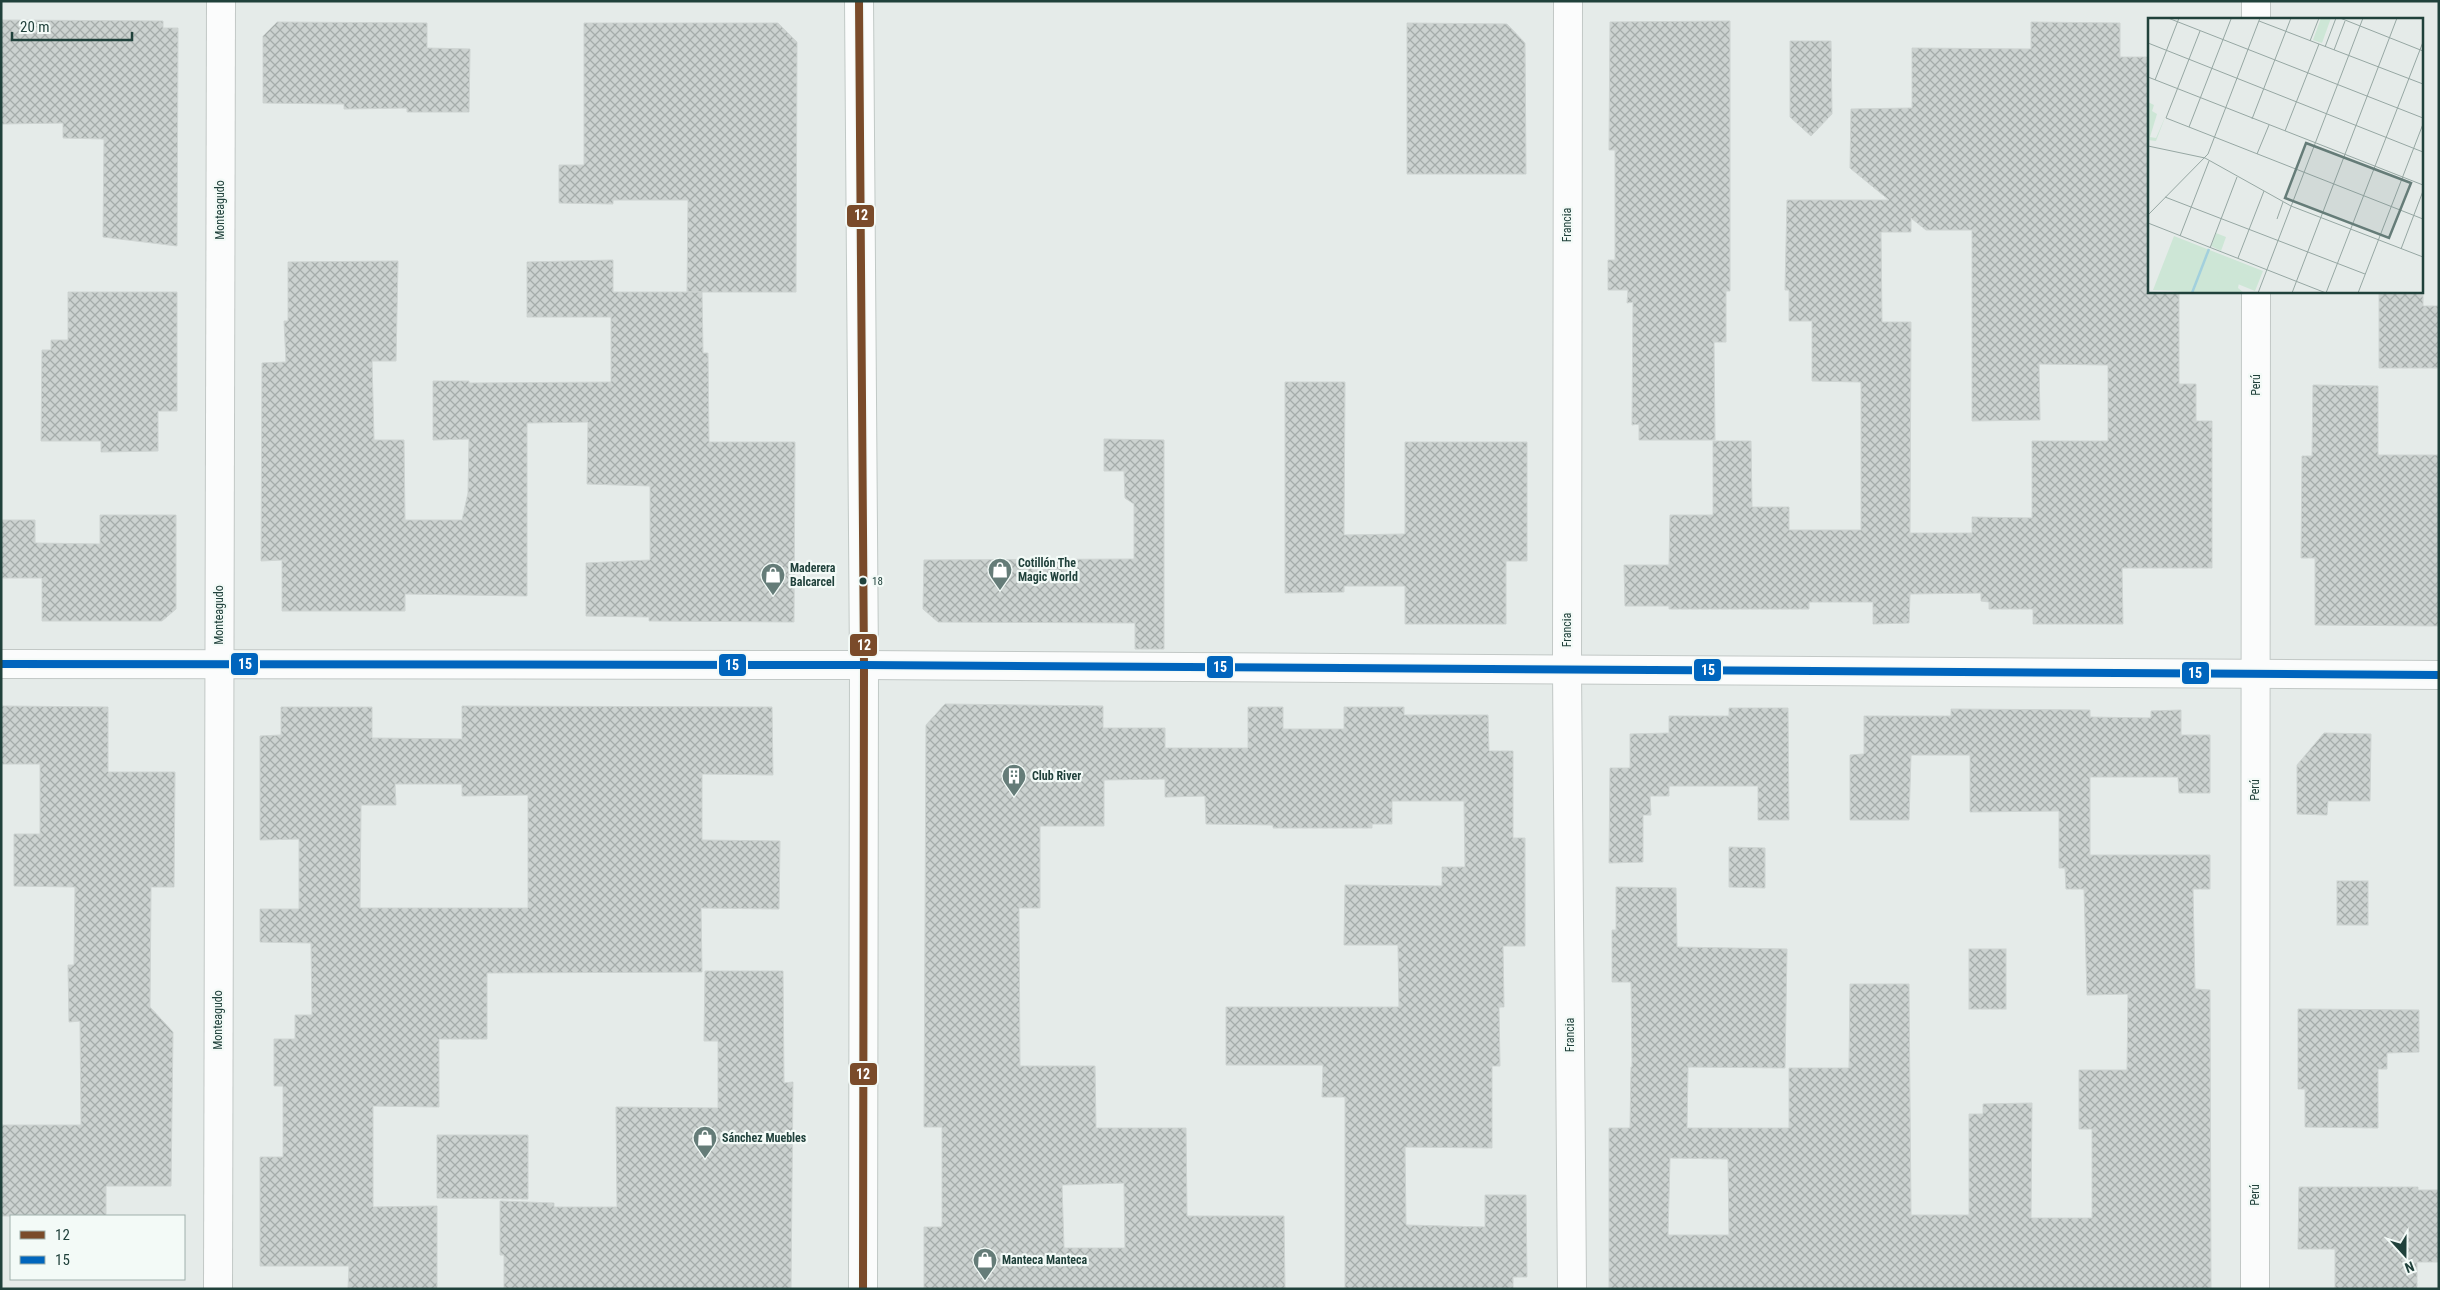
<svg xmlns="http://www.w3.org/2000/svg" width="2440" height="1290" viewBox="0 0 2440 1290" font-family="'Roboto Condensed',sans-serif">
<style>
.building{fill:url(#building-cross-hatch);stroke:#ced4d2;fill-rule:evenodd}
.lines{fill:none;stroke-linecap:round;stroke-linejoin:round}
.minor-casing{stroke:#c2c8c6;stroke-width:30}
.secondary-casing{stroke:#c1c9c6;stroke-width:30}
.minor{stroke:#fbfcfc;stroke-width:28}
.secondary{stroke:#fbfcfc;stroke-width:28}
.bus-1-casing{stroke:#f3faf7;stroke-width:11}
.bus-2-casing{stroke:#f3faf7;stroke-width:11}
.bus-1{stroke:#7a4b2a;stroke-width:8}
.bus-2{stroke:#0065bd;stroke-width:8}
.bus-dot{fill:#20413b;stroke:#f3faf7;stroke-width:2}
.labels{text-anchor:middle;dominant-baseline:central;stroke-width:4.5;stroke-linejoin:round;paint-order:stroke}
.bus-label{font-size:11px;fill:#20413b;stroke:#f3faf7;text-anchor:start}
.street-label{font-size:12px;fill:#20413b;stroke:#f3faf7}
.poi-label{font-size:12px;font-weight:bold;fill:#20413b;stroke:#f3faf7;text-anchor:start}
.inset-river{fill:none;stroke:#a2d0dd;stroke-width:2.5}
.inset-road{fill:none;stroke:#96a7a3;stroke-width:1}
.view{fill:#657c78;fill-opacity:0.15;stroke:#657c78;stroke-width:2.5}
.inset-edge{fill:none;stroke:#20413b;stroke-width:2.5}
.line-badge{stroke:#f3faf7;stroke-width:2}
.badge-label{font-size:14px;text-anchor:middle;font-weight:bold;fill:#fff}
</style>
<defs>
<pattern id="building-cross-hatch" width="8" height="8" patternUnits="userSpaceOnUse" patternTransform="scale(1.25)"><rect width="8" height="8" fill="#ccd2d0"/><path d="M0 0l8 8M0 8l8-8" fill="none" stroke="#a5acaa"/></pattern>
</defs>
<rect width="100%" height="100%" fill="#e5ebe9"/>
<!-- building -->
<g class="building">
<path d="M1 20 163 21V28H178L177 246 103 237 104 139 63 138V123L1 124Z"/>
<path d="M1730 21V291H1726V342H1714L1715 440H1639V424L1632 425 1633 302 1627 303 1628 290H1608V260H1615V150H1609L1610 22Z"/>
<path d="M277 22 427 23V48L470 49 469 112H407V108L344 109V104L263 103V36Z"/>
<path d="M2031 22 2120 23V57H2149V291H2179V384H2196V421H2212V568H2122L2123 624H2033V609H1989V602L1981 601V593L1910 594 1909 623 1873 624V602H1809V609H1669V606H1625L1624 565H1669L1670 515H1713V441H1751L1752 507H1789V530H1861V382L1812 381V321H1789V290H1785L1787 200H1889L1850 168 1851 109 1912 108V48L2031 49ZM1911 218 1926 230H1972V421L2040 420 2039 364 2108 365V441H2032V518L1972 517V533H1910L1911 322H1882L1881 232H1911Z"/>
<path d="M584 23H778L797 42 796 292H687L688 200H613V204L559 203V165H584Z"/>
<path d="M1407 23 1507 24 1525 43 1526 174H1407Z"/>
<path d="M1790 41H1831L1832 114 1811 136 1790 117Z"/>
<path d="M613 260V292H702L703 353H708L709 442H795L794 622 649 621V617L586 616V563L650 560V486L587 484 588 422 527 423V596L405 594V611H282V560L261 561 262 363 286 362 284 321H288V262L398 261 396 361H372L374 440H404L405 520H462L468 493 469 439 433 440V381H469V383L611 382V317H527V262Z"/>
<path d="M2379 291H2423V306H2439V368H2379Z"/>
<path d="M68 292H177V411H158V451L101 452V441H41L42 350H51V340H68Z"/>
<path d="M1285 382H1345L1344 535 1405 534V442H1527V561H1506V624H1405V586H1344V592L1285 593Z"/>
<path d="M2313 385 2378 386V455H2439V626L2315 625V558H2301L2302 456H2312Z"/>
<path d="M1104 439 1164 440V649H1135V623L938 622 923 609 924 560 1134 559V504L1125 498 1124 471H1104Z"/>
<path d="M100 515H176V609L162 621H42V578H1V520H35V543L100 544Z"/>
<path d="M945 704 1103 706V728H1165V748H1248V707H1283V729H1344V707H1404V715H1488L1489 751H1513V838H1525V946H1503L1504 1007H1499L1500 1066H1492V1148L1405 1147 1406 1225 1485 1227V1195H1526L1527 1277H1513V1289H1345V1097H1322L1323 1065H1226V1007H1399L1398 945H1344L1345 885 1442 886V867H1465L1464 801H1392V824H1372V828H1273V825L1206 824 1205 796 1165 797V779L1104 780V826H1040V908H1019L1020 1066H1095L1096 1128H1186L1187 1216H1284L1285 1289H924V1227H942V1127H924L926 725ZM1124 1183 1125 1248H1064L1062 1185Z"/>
<path d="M1 706 108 707V772H175L174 887H151L150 1007 173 1032 171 1186H106V1216H1V1125H81L80 1021 69 1022 68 965H74L75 887 14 886V834H40V764H1Z"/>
<path d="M462 706 772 707 773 775 702 774V840L780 841 779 909 701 908 702 972 487 973V1039H439V1107L373 1106V1207L437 1206V1289H348L349 1266H260V1157H283V1086H274V1039H295V1015H312L311 943 260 942V909H299V839L260 840V736L281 735V707H372V738L462 739ZM395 784H462V796L528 795V908H360L361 805H396Z"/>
<path d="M1729 708H1788L1789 820H1758V786H1669V796H1650L1651 815H1643V862L1609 863 1610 768H1630V734L1669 733V716H1729Z"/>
<path d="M1951 709 2090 710V717L2151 718V711L2181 710V735H2210V793H2179L2178 777H2090V855H2210V889H2193L2195 989 2210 990 2211 1289H1609V1128H1630L1631 1067H1632L1631 982H1612V930H1616V887L1676 888 1677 947 1787 949 1785 1068 1688 1067 1687 1128H1789V1068H1849L1850 984H1909L1911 1215H1969V1114H1983V1104L2032 1103 2031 1218H2092V1129H2079V1070H2127L2128 994 2087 995 2084 889H2066L2065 868H2059V811L1970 812V755H1911L1909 820H1850V755L1864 754V716H1951ZM1670 1158 1728 1159 1729 1235H1668Z"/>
<path d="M2324 733 2371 734 2370 801H2328L2327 815 2297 814V765Z"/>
<path d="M1729 847 1765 848V888L1729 887Z"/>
<rect x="2337" y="881" width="31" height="44"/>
<rect x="1969" y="949" width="37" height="60"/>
<path d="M705 971H783L784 1083 793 1082 791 1289H504V1255H500V1201L554 1203V1207H617L616 1107 718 1108V1041H704Z"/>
<path d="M2298 1009 2419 1010V1052L2387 1053V1069H2378V1128L2305 1127V1089H2298Z"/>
<path d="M437 1135H528V1199L437 1198Z"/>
<path d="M2299 1187H2418V1190H2439V1262H2417V1289H2335V1249H2298Z"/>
</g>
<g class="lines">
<defs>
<g id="minor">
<path d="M1568 1 1567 670 1572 1289"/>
<path d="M2256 19V1"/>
<path d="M1 664 864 665 2439 675"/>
<path d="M218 1289 221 1"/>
<path d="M2255 1289 2256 291"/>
</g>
<path id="secondary" d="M859 1 864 665 863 1289"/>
</defs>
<!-- minor casing -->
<use href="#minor" class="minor-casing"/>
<!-- secondary casing -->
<use href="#secondary" class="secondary-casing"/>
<!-- minor -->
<use href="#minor" class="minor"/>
<!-- secondary -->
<use href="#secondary" class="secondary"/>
<defs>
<path id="bus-1" d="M859 1 864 665 863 1289"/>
<path id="bus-2" d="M1 664 864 665 2439 675"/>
</defs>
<!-- bus-1 casing -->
<use href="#bus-1" class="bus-1-casing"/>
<!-- bus-2 casing -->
<use href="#bus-2" class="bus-2-casing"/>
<!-- bus-1 -->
<use href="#bus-1" class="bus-1"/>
<!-- bus-2 -->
<use href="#bus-2" class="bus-2"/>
</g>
<!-- icons -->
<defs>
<symbol id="shop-pin" viewBox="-11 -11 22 30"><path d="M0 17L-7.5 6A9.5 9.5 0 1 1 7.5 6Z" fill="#657c78" stroke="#f3faf7"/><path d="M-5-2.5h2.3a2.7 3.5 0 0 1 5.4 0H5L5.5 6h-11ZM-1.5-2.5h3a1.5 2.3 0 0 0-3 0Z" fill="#fff"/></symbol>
<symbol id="building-pin" viewBox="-11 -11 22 30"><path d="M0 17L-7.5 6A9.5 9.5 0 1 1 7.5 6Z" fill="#657c78" stroke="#f3faf7"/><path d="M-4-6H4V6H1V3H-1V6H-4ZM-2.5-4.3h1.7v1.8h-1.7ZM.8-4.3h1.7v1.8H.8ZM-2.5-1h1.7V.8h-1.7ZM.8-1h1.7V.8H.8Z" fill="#fff"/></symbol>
</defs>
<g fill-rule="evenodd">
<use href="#shop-pin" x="986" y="556" width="28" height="38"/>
<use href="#shop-pin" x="759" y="561" width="28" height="38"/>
<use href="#building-pin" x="1000" y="762" width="28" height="38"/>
<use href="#shop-pin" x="691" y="1124" width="28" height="38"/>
<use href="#shop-pin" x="971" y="1246" width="28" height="38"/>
</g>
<!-- markers -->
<circle class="bus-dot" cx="863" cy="581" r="4.5"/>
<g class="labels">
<!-- bus labels -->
<g class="bus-label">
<text x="872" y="581">18</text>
</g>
<!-- street labels -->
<g class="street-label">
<text transform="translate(220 210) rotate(-90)">Monteagudo</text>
<text transform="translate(1567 225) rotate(-90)">Francia</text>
<text transform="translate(2256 385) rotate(-90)">Perú</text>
<text transform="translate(219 615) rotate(-90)">Monteagudo</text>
<text transform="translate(1567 630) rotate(-90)">Francia</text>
<text transform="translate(2255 790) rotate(-90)">Perú</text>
<text transform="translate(218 1020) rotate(-90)">Monteagudo</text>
<text transform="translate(1570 1035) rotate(-90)">Francia</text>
<text transform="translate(2255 1195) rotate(-90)">Perú</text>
</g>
<!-- poi labels -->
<g class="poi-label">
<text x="1018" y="563">Cotillón The<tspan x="1018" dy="14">Magic World</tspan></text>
<text x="790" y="568">Maderera<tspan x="790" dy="14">Balcarcel</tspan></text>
<text x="1032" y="776">Club River</text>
<text x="722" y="1138">Sánchez Muebles</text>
<text x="1002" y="1260">Manteca Manteca</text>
</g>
</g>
<!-- overview -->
<g transform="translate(2148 18)">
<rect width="275" height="275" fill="#e5ebe9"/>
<path d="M173 0H183L174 25 165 22ZM26 218 115 253 107 273 80 262 77 267 95 275 5 272Z" fill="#cde6d6"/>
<path d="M0 84 6 87 4 93 9 96 2 119 8 120 18 97 8 123 0 122ZM60 234 76 238 65 274 69 272 81 240 100 248 91 265 90 270 96 275H9L34 273 47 263Z" fill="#cde6d6"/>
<path d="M68 215 78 219 73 233 63 228Z" fill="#cde6d6"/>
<path class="inset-river" d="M44 275 61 231"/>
<path class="inset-road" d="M20 0 275 100M192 0 275 33M111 3 275 66M52 13 18 100 275 201M162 23 171 0M0 25 275 134M177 29 188 0M186 32 197 3M0 59 275 167M7 62 31 0M104 101 143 0M41 109 83 1M137 113 171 26M0 128 57 140M109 136 121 107M57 140 143 188 275 239M17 179 217 256M0 197 60 136 112 0M129 201 135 184M0 205 178 275M32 218 61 143M62 230 89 159M253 231 275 173M90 240 116 173M110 275 215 0M144 275 249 0M178 275 275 24M210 275 275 106"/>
<path class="view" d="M158 125 263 165 241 220 137 180Z"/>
<rect width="275" height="275" class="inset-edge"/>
</g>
<g class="line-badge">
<rect x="846" y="204" width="29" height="24" rx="5" fill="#7a4b2a"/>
<rect x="849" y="633" width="29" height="24" rx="5" fill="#7a4b2a"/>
<rect x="230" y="652" width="29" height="24" rx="5" fill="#0065bd"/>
<rect x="718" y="653" width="29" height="24" rx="5" fill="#0065bd"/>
<rect x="1206" y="655" width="28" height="24" rx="5" fill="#0065bd"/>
<rect x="1693" y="658" width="29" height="24" rx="5" fill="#0065bd"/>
<rect x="2181" y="661" width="29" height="24" rx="5" fill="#0065bd"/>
<rect x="849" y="1062" width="29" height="24" rx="5" fill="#7a4b2a"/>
</g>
<g class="badge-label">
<text x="861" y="220">12</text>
<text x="864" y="650">12</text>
<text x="245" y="669">15</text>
<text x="732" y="670">15</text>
<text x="1220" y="672">15</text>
<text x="1708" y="675">15</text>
<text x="2195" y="678">15</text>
<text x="863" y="1079">12</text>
</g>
<!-- border -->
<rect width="2440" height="1290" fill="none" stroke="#20413b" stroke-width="5"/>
<!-- legend -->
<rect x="10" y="1215" width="175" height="65" fill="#f3faf7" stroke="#9fb0ac"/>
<rect x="20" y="1231" width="25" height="8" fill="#7a4b2a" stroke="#9fb0ac"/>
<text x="55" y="1240" font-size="15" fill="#20413b">12</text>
<rect x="20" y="1256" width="25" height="8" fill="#0065bd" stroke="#9fb0ac"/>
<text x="55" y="1265" font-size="15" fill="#20413b">15</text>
<!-- north arrow -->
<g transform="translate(2405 1255) rotate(159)" stroke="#f3faf7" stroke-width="4" paint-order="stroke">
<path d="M0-4L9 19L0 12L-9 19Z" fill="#20413b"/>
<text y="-8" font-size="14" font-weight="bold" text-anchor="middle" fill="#20413b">N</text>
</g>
<!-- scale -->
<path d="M12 32v8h120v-8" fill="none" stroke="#20413b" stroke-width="2.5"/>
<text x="20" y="32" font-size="15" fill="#20413b" stroke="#f3faf7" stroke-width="4" paint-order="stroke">20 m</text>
</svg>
